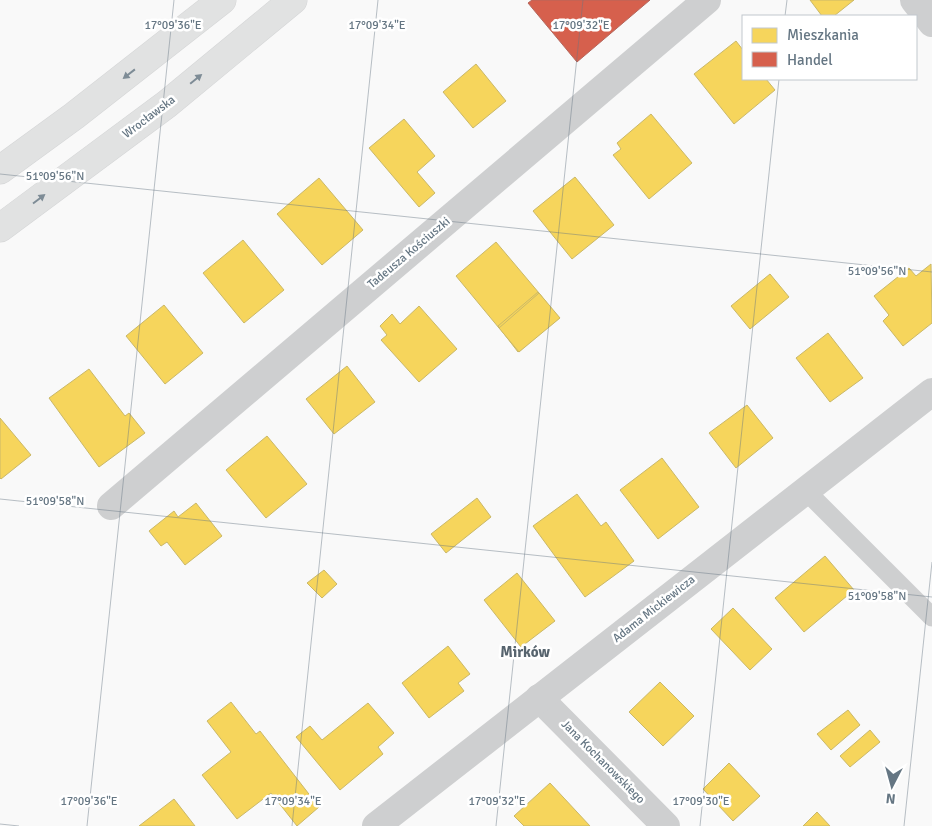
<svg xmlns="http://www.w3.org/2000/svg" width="932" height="826" viewBox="0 0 932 826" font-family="Signika,sans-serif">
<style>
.homes{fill:#f6d55c;stroke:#cab868}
.shops{fill:#d6604d;stroke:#b4675d}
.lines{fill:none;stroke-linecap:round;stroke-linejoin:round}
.secondary-casing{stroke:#d5d6d7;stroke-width:29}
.service{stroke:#cecfd0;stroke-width:19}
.minor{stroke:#cecfd0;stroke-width:28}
.secondary{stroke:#e1e2e2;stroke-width:28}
.oneway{fill:#7e8c96}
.ticks{fill:none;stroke:#657683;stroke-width:1;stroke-opacity:0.45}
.labels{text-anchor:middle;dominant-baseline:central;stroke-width:5;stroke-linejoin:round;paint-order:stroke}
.street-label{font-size:12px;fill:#657683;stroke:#fff}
.quarter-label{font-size:15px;font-weight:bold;fill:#57646e;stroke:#fff}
.ticks-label{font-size:12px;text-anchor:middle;fill:#657683;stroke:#fff;stroke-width:5;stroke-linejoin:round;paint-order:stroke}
</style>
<rect width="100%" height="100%" fill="#f9f9f9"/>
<!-- homes -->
<g class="homes">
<path d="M810 0H854L834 16H822Z"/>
<path d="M736 41 743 50V79H766L775 90 734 124 694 74Z"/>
<path d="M476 64 506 101 473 128 443 92Z"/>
<path d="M651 114 692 163 649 199 613 155 621 149 617 143Z"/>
<path d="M404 119 435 156 417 172 435 193 419 207 369 148Z"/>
<path d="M575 177 614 225 572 259 533 211Z"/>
<path d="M319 178 363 230 322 265 277 214Z"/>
<path d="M243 240 284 290 244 323 203 273Z"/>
<path d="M496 242 539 293 499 328 456 276Z"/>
<path d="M931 264 932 323 903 346 883 321 889 315 874 296 909 268 916 276Z"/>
<path d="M770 274 789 297 750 329 731 306Z"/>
<path d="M538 292 559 318 518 352 498 326Z"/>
<path d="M539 293 560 318 519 352 499 328Z"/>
<path d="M164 305 203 353 165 384 126 336Z"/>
<path d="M419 306 457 349 419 382 381 340 387 335 380 326 392 314 400 324Z"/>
<path d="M828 333 863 378 830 402 796 358Z"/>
<path d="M347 366 375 402 334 434 306 399Z"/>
<path d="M89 369 125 416 129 413 145 433 99 467 49 398Z"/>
<path d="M747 405 773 438 736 468 709 433Z"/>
<path d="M0 418 31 455 1 479 0 478Z"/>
<path d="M267 436 307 484 266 518 226 470Z"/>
<path d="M662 458 699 507 658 539 620 490Z"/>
<path d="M577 494 601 526 606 522 634 561 585 597 533 526Z"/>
<path d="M477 498 491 517 446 553 431 534Z"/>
<path d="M196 503 222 536 185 565 167 542 161 546 149 531 174 511 178 517Z"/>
<path d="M825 556 854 590 804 632 775 598Z"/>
<path d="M324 570 337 584 322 598 307 583Z"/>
<path d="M517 573 555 621 521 647 484 600Z"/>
<path d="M733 608 772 649 750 670 711 629Z"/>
<path d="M448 646 470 674 458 683 464 691 429 718 402 683Z"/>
<path d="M660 682 694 716 663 746 629 712Z"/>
<path d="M231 702 256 734 260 731 319 807 297 826 271 793 237 819 202 775 231 752 207 721Z"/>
<path d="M368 703 394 733 378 747 383 754 340 790 296 737 310 726 322 740Z"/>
<path d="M848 710 860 725 831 750 817 734Z"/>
<path d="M870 730 880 742 850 767 840 756Z"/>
<path d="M729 763 760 796 733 821 703 789Z"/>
<path d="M550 783 590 826H524L514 816Z"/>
<path d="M174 799 195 826H139Z"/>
<path d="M817 812 830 826H803Z"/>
</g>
<!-- shops -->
<path class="shops" d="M532 0H650L577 62 528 3Z"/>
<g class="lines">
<defs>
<g id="secondary">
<path d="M0 170 74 116 222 0"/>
<path d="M0 228 167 104 293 0"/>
</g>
</defs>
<!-- secondary casing -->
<use href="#secondary" class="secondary-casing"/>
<!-- service -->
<path class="service" d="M806 491 932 617"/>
<!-- minor -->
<g class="minor">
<path d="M914 0 932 23"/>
<path d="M111 506 707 0"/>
<path d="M539 698 666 826"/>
<path d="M376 826 932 392"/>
</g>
<!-- secondary -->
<use href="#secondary" class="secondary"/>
</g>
<!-- one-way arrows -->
<defs><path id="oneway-solid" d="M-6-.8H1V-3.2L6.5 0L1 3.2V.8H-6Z" transform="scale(1.25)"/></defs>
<g class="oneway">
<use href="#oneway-solid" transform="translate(129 74) rotate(142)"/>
<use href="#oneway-solid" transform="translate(196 79) rotate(-39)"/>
<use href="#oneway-solid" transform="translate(39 199) rotate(-37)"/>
</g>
<!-- ticks -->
<path class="ticks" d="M785 16 787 0M0 174 932 272M0 499 932 597M0 824 19 826M87 826 174 0M292 826 378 0M496 826 583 0M700 826 779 79M904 826 932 562"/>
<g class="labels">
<!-- street labels -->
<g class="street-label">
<text transform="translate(149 117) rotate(-37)">Wrocławska</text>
<text transform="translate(409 253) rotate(-40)">Tadeusza Kościuszki</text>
<text transform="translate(654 609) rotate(-38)">Adama Mickiewicza</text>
<text transform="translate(603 762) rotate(45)">Jana Kochanowskiego</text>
</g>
<!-- quarter labels -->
<g class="quarter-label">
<text x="525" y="652">Mirków</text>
</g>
</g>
<g class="ticks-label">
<text x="173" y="29">17°09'36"E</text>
<text x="377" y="29">17°09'34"E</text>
<text x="581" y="29">17°09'32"E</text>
<text x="55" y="180">51°09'56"N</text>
<text x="877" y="275">51°09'56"N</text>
<text x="55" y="505">51°09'58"N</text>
<text x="877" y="600">51°09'58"N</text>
<text x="89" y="805">17°09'36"E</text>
<text x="293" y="805">17°09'34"E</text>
<text x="497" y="805">17°09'32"E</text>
<text x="701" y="805">17°09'30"E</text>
</g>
<!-- legend -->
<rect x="742" y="15" width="175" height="65" fill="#ffffff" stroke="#c1c8cd"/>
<rect x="752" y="28" width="25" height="15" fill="#f6d55c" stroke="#c1c8cd"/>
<text x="787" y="40" font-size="15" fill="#657683">Mieszkania</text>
<rect x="752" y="52" width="25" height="15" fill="#d6604d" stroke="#c1c8cd"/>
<text x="787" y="65" font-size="15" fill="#657683">Handel</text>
<!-- north arrow -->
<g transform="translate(892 786) rotate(186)" stroke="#ffffff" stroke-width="4" paint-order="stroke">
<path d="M0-4L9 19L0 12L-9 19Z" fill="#657683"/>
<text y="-8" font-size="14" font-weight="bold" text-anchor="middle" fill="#657683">N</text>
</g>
</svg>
